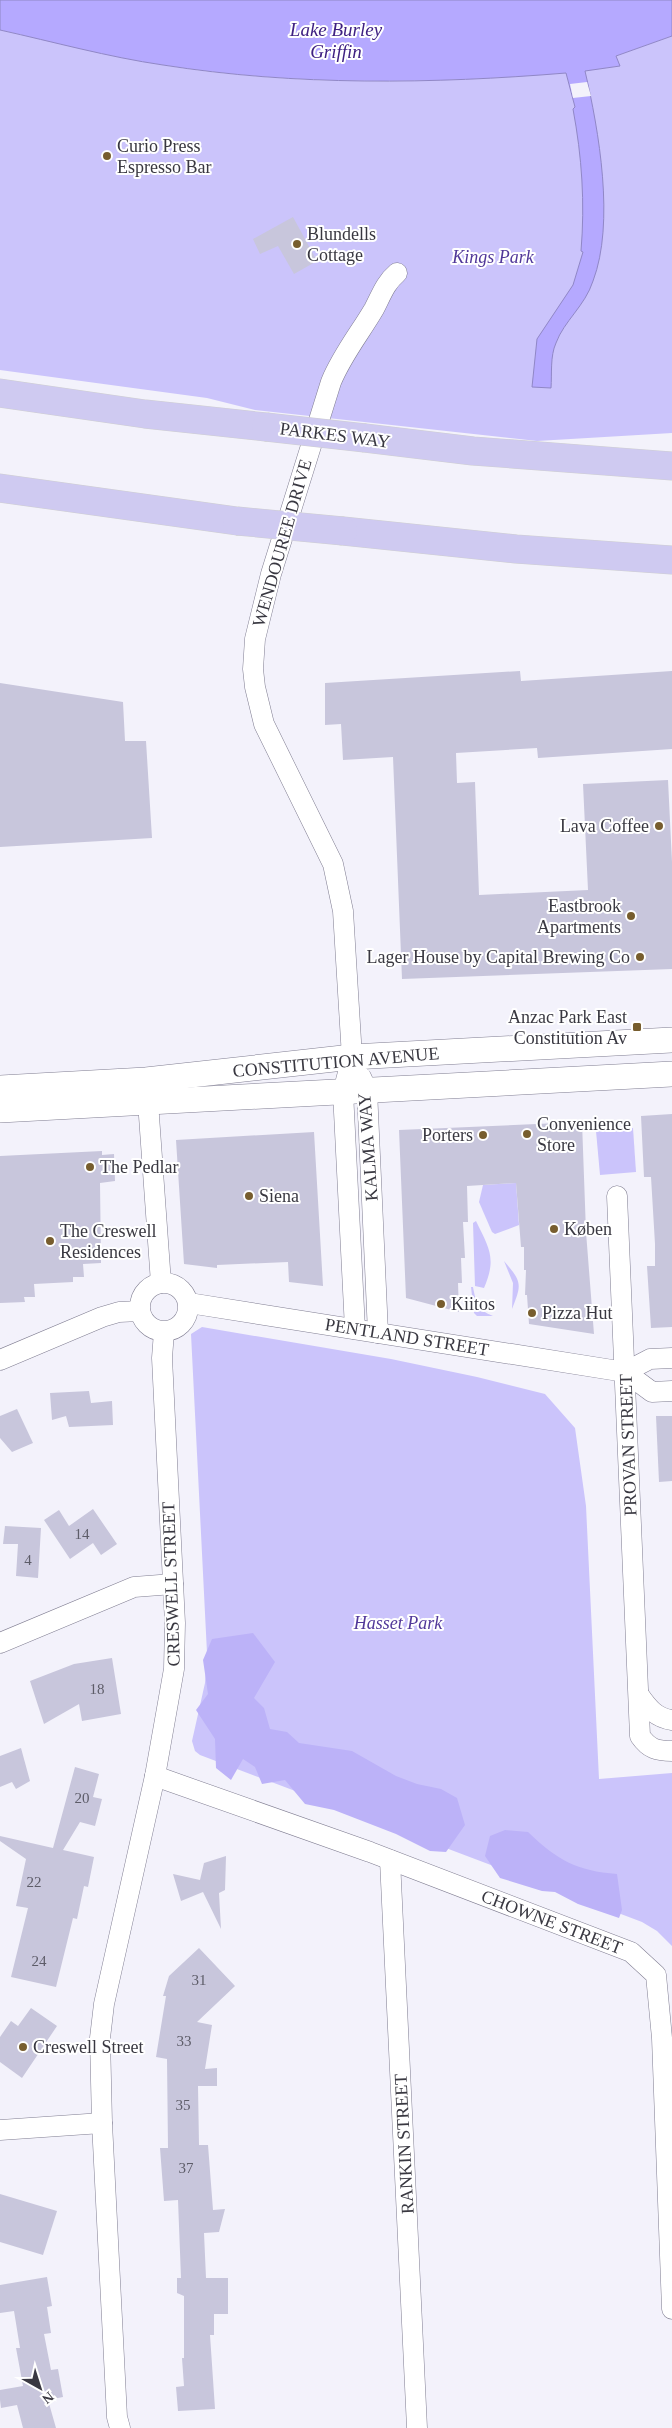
<svg xmlns="http://www.w3.org/2000/svg" width="672" height="2428" viewBox="0 0 672 2428" font-family="'Times New Roman',serif">
<style>
.green{fill:#cbc4fb}
.forest{fill:#bcb2f8}
.water{fill:#b5a9ff;stroke:#9087c6}
.pier{fill:#f3f2fb}
.building{fill:#c8c6dc}
.lines{fill:none;stroke-linecap:round;stroke-linejoin:round}
.minor-casing{stroke:#807e92;stroke-width:21}
.tertiary-casing{stroke:#807e92;stroke-width:26}
.primary-casing{stroke:#cfcfd1;stroke-width:29}
.minor{stroke:#fff;stroke-width:20}
.tertiary{stroke:#fff;stroke-width:25}
.primary{stroke:#cfcaf1;stroke-width:28}
.primary-bridge-casing{stroke:#cfcfd1;stroke-width:29;stroke-linecap:butt}
.primary-bridge{stroke:#cfcaf1;stroke-width:28}
.poi-dot{fill:#775d2e;stroke:#fff;stroke-width:2}
.labels{text-anchor:middle;dominant-baseline:central;stroke-width:4;stroke-linejoin:round;paint-order:stroke}
.number-label{font-size:15px;fill:#5d5c68}
.poi-label{font-size:18px;fill:#393841;stroke:#fff;text-anchor:start}
.park-label{font-size:18px;font-style:italic;fill:#513899;stroke:#fff}
.street-label{font-size:18px;fill:#393841;stroke:#fff}
.water-label{font-size:19px;font-style:italic;fill:#3f2182;stroke:#fff}
</style>
<rect width="100%" height="100%" fill="#f3f2fb"/>
<!-- green -->
<g class="green">
<path d="M0 30C70 45 140 64 211 72 346 87 485 83 619 66L616 56 672 36V433L537 441 255 410 207 398 0 370Z"/>
<path d="M633 1128 636 1172 600 1175 596 1131Z"/>
<path d="M516 1183 519 1225 495 1234 492 1232 479 1202 483 1185Z"/>
<path d="M476 1221C489 1248 497 1258 484 1288L475 1286 473 1223Z"/>
<path d="M504 1261C522 1282 522 1284 512 1309L513 1283Z"/>
<path d="M471 1287H473C476 1303 478 1310 493 1316H477L474 1313Z"/>
<path d="M202 1327 391 1359 477 1377 545 1394 575 1428 586 1506 599 1779 672 1773V1946L657 1931 642 1922 200 1755 195 1751 192 1741 205 1683 207 1653 191 1334Z"/>
</g>
<!-- forest -->
<g class="forest">
<path d="M253 1633 275 1662 254 1698 264 1708 270 1729 287 1732 299 1743 352 1751 396 1776 417 1784 441 1789 457 1798 465 1825 446 1852 430 1851 396 1834 334 1810 305 1804 285 1780 262 1784 255 1767 243 1759 231 1780 216 1768 215 1739 196 1710 208 1694 203 1660 212 1639Z"/>
<path d="M505 1830 528 1832C557 1860 577 1871 617 1874L622 1910 619 1918 578 1904 555 1892 542 1891 500 1878 485 1856 490 1836Z"/>
</g>
<!-- water -->
<path class="water" d="M0 0H672V36L616 56 620 66 585 71C599 131 615 223 593 281 585 306 564 321 556 343 550 356 552 374 551 388L532 387 537 339 573 285 583 252 581 251C585 203 582 157 573 109L575 107 566 73C433 84 295 86 163 65 108 57 54 42 0 30Z"/>
<!-- pier -->
<path class="pier" d="M587 82 591 96 573 98 570 84Z"/>
<!-- building -->
<g class="building">
<path d="M293 217 317 261 294 274 278 246 260 254 253 239Z"/>
<path d="M520 671 521 681 672 671V749L538 758 537 748 456 753 457 783 475 782 479 895 588 890 583 784 668 780 672 862V969L402 979 393 757 343 760 341 724 325 725V683Z"/>
<path d="M0 683 123 702 125 741H146L152 838 0 847Z"/>
<path d="M672 1114V1327L651 1328 647 1266H655V1244L651 1177H644L641 1116Z"/>
<path d="M582 1122 586 1232 594 1334 529 1324 527 1295H525L526 1270H524V1247H521L516 1183 467 1186 468 1222H463L465 1258H461L462 1283H458L459 1312 406 1298 399 1130Z"/>
<path d="M314 1132 323 1286 289 1282 288 1262 217 1265V1268L184 1264 176 1140Z"/>
<path d="M102 1151V1155L114 1154 115 1181 100 1183 101 1263 83 1264 84 1277H73V1282L34 1284 35 1297H24L25 1302 0 1303V1156Z"/>
<path d="M89 1391 91 1403 112 1401 113 1425 69 1427 66 1416 52 1420 50 1393Z"/>
<path d="M17 1409 33 1443 12 1452 0 1438V1416Z"/>
<path d="M656 1416H672V1481L659 1482Z"/>
<path d="M93 1509 117 1544 101 1555 93 1543 70 1559 44 1520 59 1510 69 1526Z"/>
<path d="M5 1526 41 1528 38 1578 16 1576 18 1544H3Z"/>
<path d="M112 1658 121 1714 82 1721 79 1704 44 1724 30 1681 74 1664Z"/>
<path d="M21 1748 30 1781 16 1789 12 1782 0 1787V1756Z"/>
<path d="M75 1767 99 1774 93 1797 102 1799 95 1826 80 1822 63 1850 94 1857 88 1887 84 1886 77 1919 73 1918 56 1987 11 1977 28 1908 16 1906 26 1859 0 1841V1836L53 1848Z"/>
<path d="M226 1856 225 1890 219 1893 221 1929 203 1892 181 1901 173 1874 200 1880 204 1863Z"/>
<path d="M199 1948 235 1986 197 2022 212 2025 205 2069 217 2068V2086H198L199 2145H208L213 2210 225 2209 219 2232 204 2233 206 2278H228V2314H214V2335H210L215 2409 178 2411 176 2387 184 2386 182 2358H184V2296L177 2293V2278H181L178 2200 164 2201 160 2148H168L167 2059 156 2057 166 1996H163L169 1976Z"/>
<path d="M31 2008 57 2026 22 2078 0 2062V2037L11 2021 18 2026Z"/>
<path d="M0 2194 57 2211 43 2255 0 2242Z"/>
<path d="M47 2277 52 2306 47 2307 51 2333 44 2334 51 2370 58 2369 63 2397 48 2400 56 2428H23L17 2405 1 2408 0 2400V2390L23 2386 16 2348H20L14 2311 0 2313V2285Z"/>
</g>
<g class="lines">
<defs>
<g id="minor">
<path d="M361 1077 367 1090 378 1333"/>
<path d="M148 1102 161 1283"/>
<path d="M617 1196 640 1736C649 1749 657 1751 672 1751"/>
<circle cx="164" cy="1307" r="24"/>
<path d="M189 1303 625 1372 652 1392 672 1391"/>
<path d="M355 1329 343 1092 352 1057 343 911 333 864 264 724 255 687 253 669 255 639 271 574 331 382C342 355 360 333 374 309 381 296 385 283 397 273"/>
<path d="M0 1360 102 1317 119 1312 140 1311"/>
<path d="M625 1372 650 1359 672 1358"/>
<path d="M0 1643 134 1587 173 1584"/>
<path d="M639 1695C648 1708 656 1718 672 1720"/>
<path d="M155 1776 370 1852 631 1952 656 1975 662 2038 672 2309"/>
<path d="M390 1860 417 2428"/>
<path d="M0 2130 102 2123"/>
<path d="M120 2428 117 2417 102 2123 100 2038 104 2004 155 1776 174 1669 175 1623 162 1358 164 1332"/>
</g>
<g id="tertiary">
<path d="M0 1088 146 1080 352 1057 672 1040"/>
<path d="M0 1110 672 1074"/>
</g>
<g id="primary">
<path d="M0 393 145 414 266 427"/>
<path d="M365 438 473 451 672 466"/>
<path d="M0 488 237 521"/>
<path d="M343 531 516 549 672 560"/>
</g>
</defs>
<!-- minor casing -->
<use href="#minor" class="minor-casing"/>
<!-- tertiary casing -->
<use href="#tertiary" class="tertiary-casing"/>
<!-- primary casing -->
<use href="#primary" class="primary-casing"/>
<!-- minor -->
<use href="#minor" class="minor"/>
<!-- tertiary -->
<use href="#tertiary" class="tertiary"/>
<!-- primary -->
<use href="#primary" class="primary"/>
<defs>
<g id="primary-bridge">
<path d="M266 427 365 438"/>
<path d="M237 521 343 531"/>
</g>
</defs>
<!-- primary-bridge casing -->
<use href="#primary-bridge" class="primary-bridge-casing"/>
<!-- primary-bridge -->
<use href="#primary-bridge" class="primary-bridge"/>
</g>
<!-- markers -->
<g class="poi-dot">
<circle cx="107" cy="156" r="5"/>
<circle cx="297" cy="244" r="5"/>
<circle cx="659" cy="826" r="5"/>
<circle cx="631" cy="916" r="5"/>
<circle cx="640" cy="957" r="5"/>
<rect x="632" y="1022" width="10" height="10" rx="2.5"/>
<circle cx="527" cy="1134" r="5"/>
<circle cx="483" cy="1135" r="5"/>
<circle cx="90" cy="1167" r="5"/>
<circle cx="249" cy="1196" r="5"/>
<circle cx="554" cy="1229" r="5"/>
<circle cx="50" cy="1241" r="5"/>
<circle cx="441" cy="1304" r="5"/>
<circle cx="532" cy="1313" r="5"/>
<circle cx="23" cy="2047" r="5"/>
</g>
<g class="labels">
<!-- number labels -->
<g class="number-label">
<text x="82" y="1534">14</text>
<text x="28" y="1560">4</text>
<text x="97" y="1689">18</text>
<text x="82" y="1798">20</text>
<text x="34" y="1882">22</text>
<text x="39" y="1961">24</text>
<text x="199" y="1980">31</text>
<text x="184" y="2041">33</text>
<text x="183" y="2105">35</text>
<text x="186" y="2168">37</text>
</g>
<!-- poi labels -->
<g class="poi-label">
<text x="117" y="146">Curio Press<tspan x="117" dy="21">Espresso Bar</tspan></text>
<text x="307" y="234">Blundells<tspan x="307" dy="21">Cottage</tspan></text>
<text x="649" y="826" text-anchor="end">Lava Coffee</text>
<text x="621" y="906" text-anchor="end">Eastbrook<tspan x="621" dy="21">Apartments</tspan></text>
<text x="630" y="957" text-anchor="end">Lager House by Capital Brewing Co</text>
<text x="627" y="1017" text-anchor="end">Anzac Park East<tspan x="627" dy="21">Constitution Av</tspan></text>
<text x="537" y="1124">Convenience<tspan x="537" dy="21">Store</tspan></text>
<text x="473" y="1135" text-anchor="end">Porters</text>
<text x="100" y="1167">The Pedlar</text>
<text x="259" y="1196">Siena</text>
<text x="564" y="1229">Køben</text>
<text x="60" y="1231">The Creswell<tspan x="60" dy="21">Residences</tspan></text>
<text x="451" y="1304">Kiitos</text>
<text x="542" y="1313">Pizza Hut</text>
<text x="33" y="2047">Creswell Street</text>
</g>
<!-- park labels -->
<g class="park-label">
<text x="493" y="257">Kings Park</text>
<text x="398" y="1623">Hasset Park</text>
</g>
<!-- street labels -->
<g class="street-label">
<text transform="translate(335 435) rotate(7)">PARKES WAY</text>
<text transform="translate(282 543) rotate(-74)">WENDOUREE DRIVE</text>
<text transform="translate(336 1062) rotate(-5)">CONSTITUTION AVENUE</text>
<text transform="translate(368 1147) rotate(-94)">KALMA WAY</text>
<text transform="translate(407 1337) rotate(9)">PENTLAND STREET</text>
<text transform="translate(628 1445) rotate(-92)">PROVAN STREET</text>
<text transform="translate(171 1584) rotate(-92)">CRESWELL STREET</text>
<text transform="translate(552 1922) rotate(21)">CHOWNE STREET</text>
<text transform="translate(404 2144) rotate(-93)">RANKIN STREET</text>
</g>
<!-- water labels -->
<g class="water-label">
<text x="336" y="29">Lake Burley<tspan x="336" dy="22">Griffin</tspan></text>
</g>
</g>
<!-- north arrow -->
<g transform="translate(40 2388) rotate(141)" stroke="#ffffff" stroke-width="4" paint-order="stroke">
<path d="M0-4L9 19L0 12L-9 19Z" fill="#393841"/>
<text y="-8" font-size="14" font-weight="bold" text-anchor="middle" fill="#393841">N</text>
</g>
</svg>
